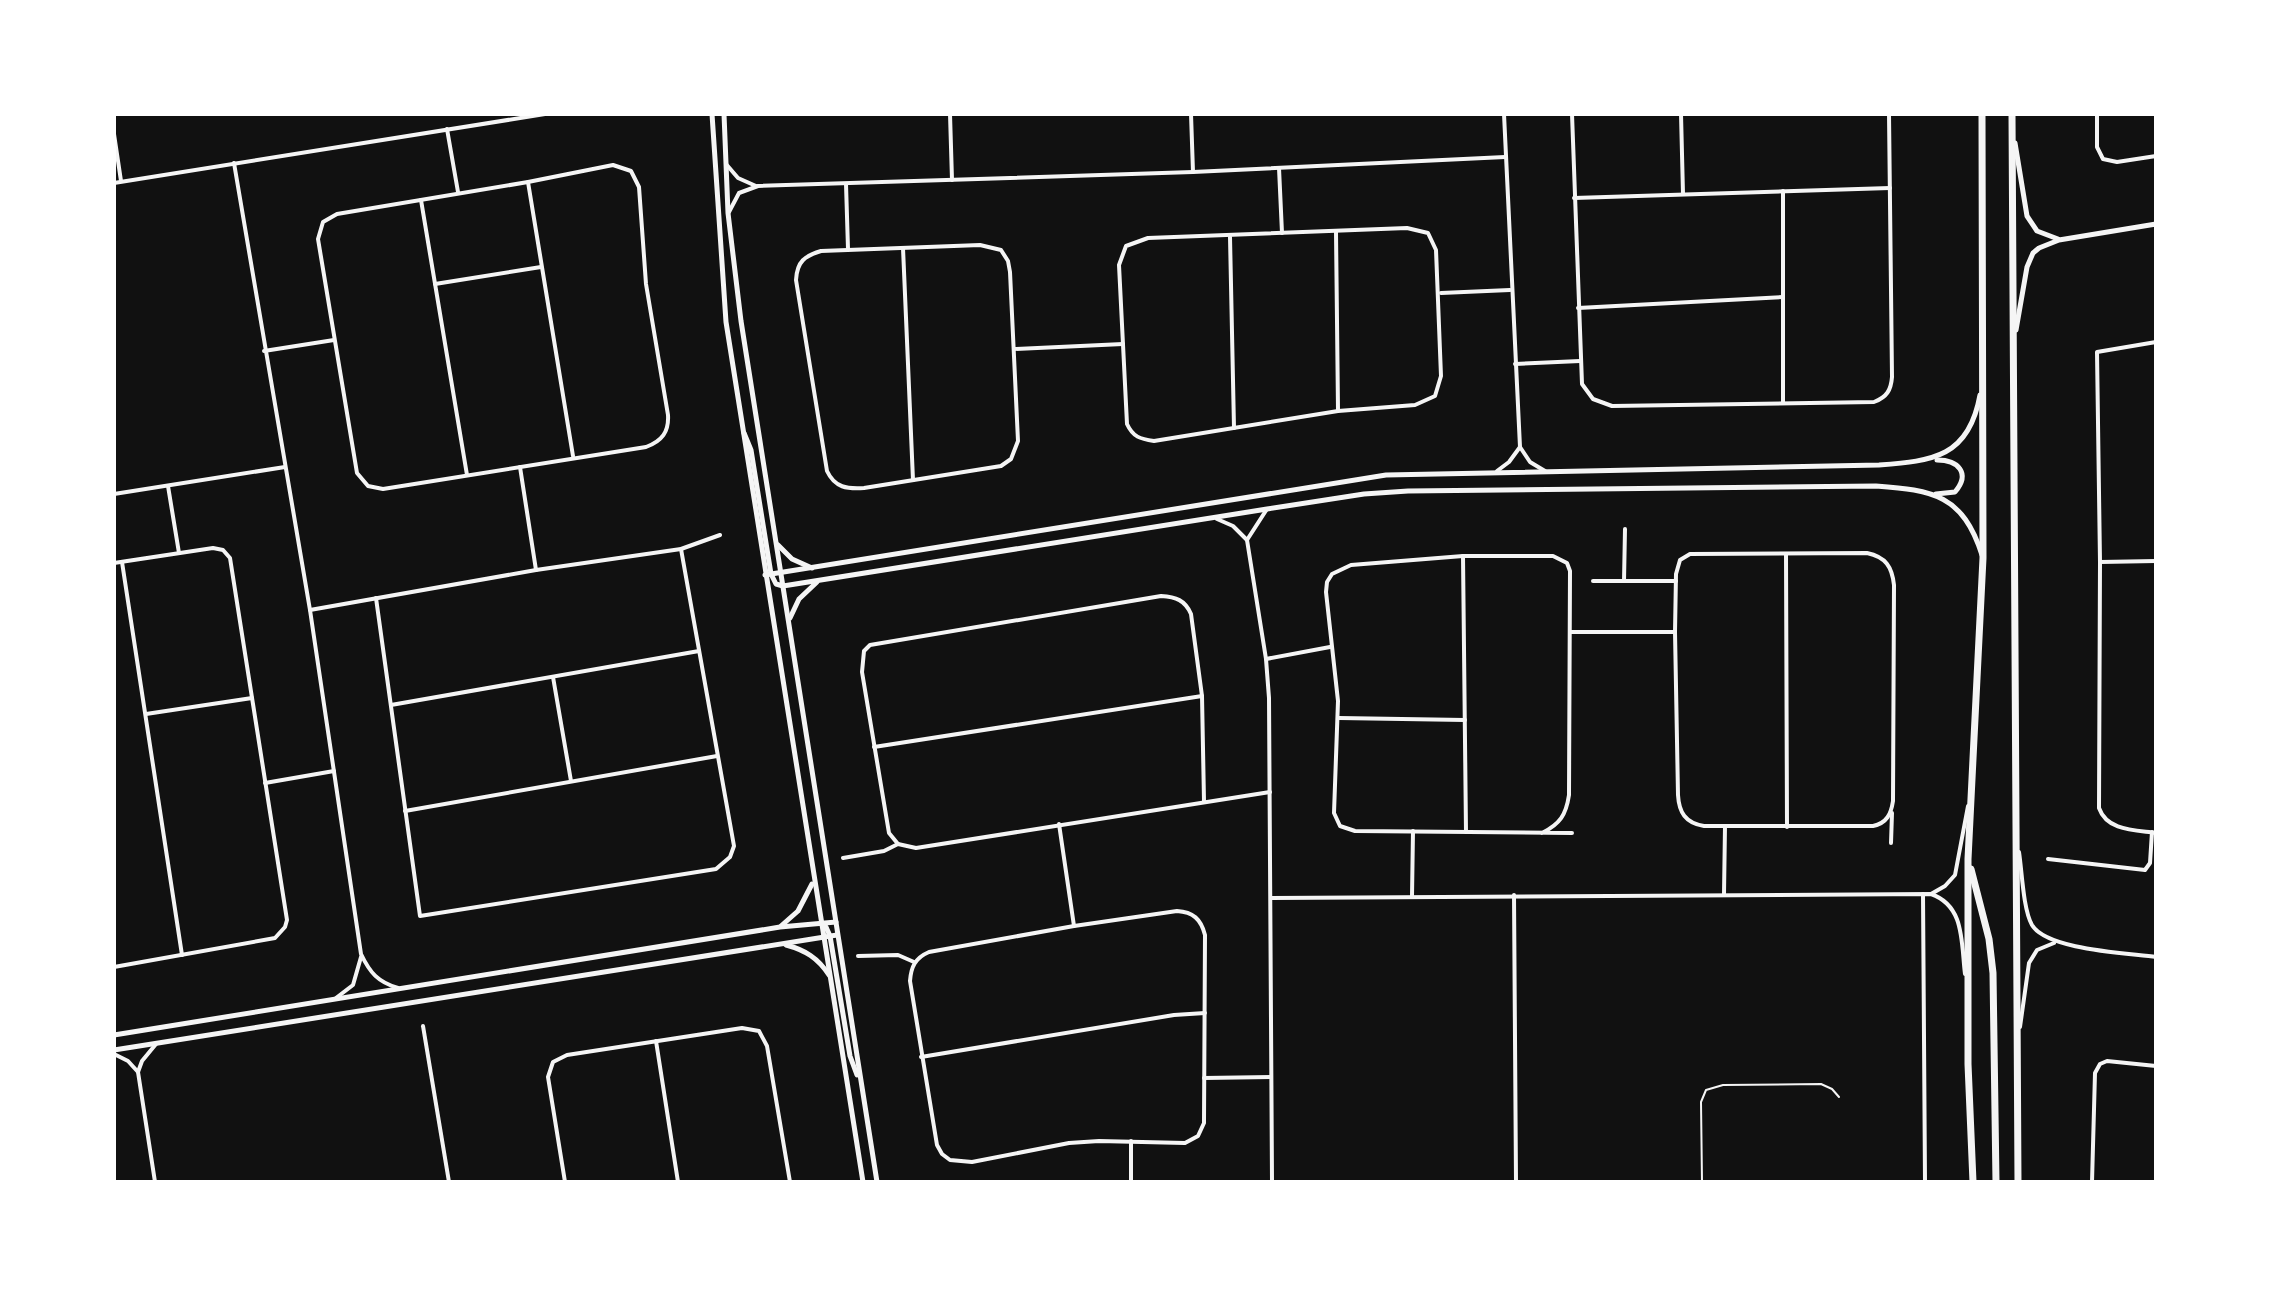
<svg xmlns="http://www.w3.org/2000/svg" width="2270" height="1296" viewBox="0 0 2270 1296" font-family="Figtree,sans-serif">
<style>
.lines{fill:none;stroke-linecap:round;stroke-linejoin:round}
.service{stroke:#f5f5f5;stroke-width:2}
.minor{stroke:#f5f5f5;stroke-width:4}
.tertiary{stroke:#f5f5f5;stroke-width:5}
.primary{stroke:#f5f5f5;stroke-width:7}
</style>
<rect width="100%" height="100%" fill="#111"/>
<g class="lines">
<!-- service -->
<path class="service" d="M1702 1182 1701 1102 1706 1090 1723 1085 1821 1084 1832 1089 1839 1097"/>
<!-- minor -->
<g class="minor">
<path d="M806 114H848"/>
<path d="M950 114 952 180"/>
<path d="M1191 114 1193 172"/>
<path d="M1504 114 1520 447 1530 462 1545 471"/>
<path d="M1572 114 1582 384 1593 399 1612 406 1874 402C1887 397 1891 390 1892 377L1889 114"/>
<path d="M1681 114 1683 194"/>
<path d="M2097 114V147L2103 159 2117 162 2156 156"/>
<path d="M447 129 458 192"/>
<path d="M114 134 121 181"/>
<path d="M234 163 310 610 361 954C370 973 378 982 398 988"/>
<path d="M726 164 738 178 756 186"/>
<path d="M613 165 631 171 639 187 646 284 668 415C669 432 662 441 646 447L383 489 368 486 357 473 318 239 323 222 337 214 528 182Z"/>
<path d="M1279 168 1282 233"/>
<path d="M528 182 573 456"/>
<path d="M114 183 545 114"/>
<path d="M846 184 848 249"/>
<path d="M1574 198 1890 188"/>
<path d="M421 200 467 475"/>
<path d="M729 212 739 193 758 186 1193 172 1505 157"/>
<path d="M1407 228 1428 233 1436 250 1441 376 1435 396 1415 405 1338 411 1154 441C1140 439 1133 437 1127 424L1119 265 1126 246 1148 238Z"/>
<path d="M1336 232 1338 410"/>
<path d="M1230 237 1234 428"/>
<path d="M980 245 1001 250 1008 261 1010 272 1018 441 1011 459 1001 466 864 488C847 489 835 488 827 471L796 280C797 261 805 256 821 251Z"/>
<path d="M903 248 913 480"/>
<path d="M435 284 541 267"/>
<path d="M1441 293 1510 290"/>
<path d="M1578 308 1783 297"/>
<path d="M2156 342 2097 352 2100 562 2099 808C2107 831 2135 830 2156 833"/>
<path d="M1014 349 1123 344"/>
<path d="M264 351 334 340"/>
<path d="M1515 364 1580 361"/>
<path d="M1783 403V191"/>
<path d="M520 467 536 570"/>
<path d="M1497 471 1509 462 1520 447"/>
<path d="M168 486 179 553"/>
<path d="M114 494 285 467"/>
<path d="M1217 519 1233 526 1247 540 1266 659 1269 698 1272 1182"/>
<path d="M1247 540 1267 509"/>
<path d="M1867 553C1886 557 1892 567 1894 585L1893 801C1891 814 1887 823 1873 826H1704C1685 823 1679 812 1678 795L1675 632 1676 574 1680 560 1690 554Z"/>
<path d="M1786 554 1787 827"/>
<path d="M1463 556 1466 832"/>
<path d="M122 562 182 955"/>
<path d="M2100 562 2156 561"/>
<path d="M114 563 213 548 223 550 230 558 287 920 285 927 275 938 114 967"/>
<path d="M1593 581H1676"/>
<path d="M1624 581 1625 529"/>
<path d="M376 598 420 916 716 869 730 857 734 846 681 549"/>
<path d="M310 610 536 570 681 549 720 535"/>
<path d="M1570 632H1675"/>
<path d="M1266 659 1330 647"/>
<path d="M553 677 571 781"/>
<path d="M391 705 699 651"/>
<path d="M146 714 252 698"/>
<path d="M1339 718 1465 720"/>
<path d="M874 747 1202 696"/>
<path d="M265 783 334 771"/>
<path d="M405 811 717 756"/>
<path d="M1059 824 1074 926"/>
<path d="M1542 833C1560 824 1566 815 1569 795L1570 571 1567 563 1553 556H1463L1351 565 1332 574 1327 582 1326 592 1338 701 1334 813 1340 826 1355 831 1572 833"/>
<path d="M1891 843 1892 813"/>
<path d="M898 844 889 833 862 672 864 651 870 645 1161 596C1176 597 1185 600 1191 614L1202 696 1204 801"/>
<path d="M2019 852C2022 871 2023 909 2032 925 2047 950 2128 953 2156 957"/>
<path d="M843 858 884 851 898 844 916 848 1270 792"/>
<path d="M2048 859 2145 870 2150 863 2152 832"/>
<path d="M1724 894 1725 826"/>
<path d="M1923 894 1925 1182"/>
<path d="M1931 894 1945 886 1955 875 1968 806"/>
<path d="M1514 895 1516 1182"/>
<path d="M1412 896 1413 831"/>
<path d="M1271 898 1931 894C1965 906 1961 942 1965 974"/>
<path d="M1177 911C1193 912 1201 919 1205 935L1204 1123 1198 1136 1185 1143 1099 1141 1069 1143 972 1162 950 1160 942 1154 937 1145 910 981C911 967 915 958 929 952L1074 926Z"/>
<path d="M858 956 898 955 914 962"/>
<path d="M336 998 353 985 361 957"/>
<path d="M423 1026 449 1182"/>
<path d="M2020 1027 2029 963 2037 950 2054 943"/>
<path d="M656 1041 678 1182"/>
<path d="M114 1054 128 1061 138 1072"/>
<path d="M921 1057 1174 1015 1205 1013"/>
<path d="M1204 1078 1271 1077"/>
<path d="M155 1182 138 1072 142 1061 156 1044"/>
<path d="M565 1182 548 1077 553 1062 567 1055 742 1028 759 1031 767 1046 790 1182"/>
<path d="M1131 1182V1141"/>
<path d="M2092 1182 2095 1073 2100 1064 2107 1061 2156 1066"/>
</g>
<!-- tertiary -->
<g class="tertiary">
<path d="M712 114 726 322 863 1182"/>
<path d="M724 114 728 213 741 321 877 1182"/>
<path d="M2015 143 2027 216 2037 231 2058 239"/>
<path d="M2016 330 2027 267 2033 253 2039 248 2059 240 2156 224"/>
<path d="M744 433 751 450 771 574 776 584 783 586"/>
<path d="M1936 494 1955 492C1971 473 1958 460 1937 460"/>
<path d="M778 545 792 559 812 568"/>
<path d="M765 575 1386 475 1879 465C1933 461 1969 457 1980 395"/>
<path d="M783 586 1267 509 1364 494 1408 491 1876 486C1933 490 1963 495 1982 555"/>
<path d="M790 618 799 599 817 582"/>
<path d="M822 924 826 927 830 936 850 1056 857 1075"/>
<path d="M781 926 798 911 812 884"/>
<path d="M786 945C805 950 818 958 829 975"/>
<path d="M114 1035 780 927 836 922"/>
<path d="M114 1050 837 935"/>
</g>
<!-- primary -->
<g class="primary">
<path d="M2012 114 2018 1182"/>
<path d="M1971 869 1989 939 1993 973 1996 1182"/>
<path d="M1973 1182 1968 1064V859L1983 558 1982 114"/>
</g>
</g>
<!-- border -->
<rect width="2270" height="1296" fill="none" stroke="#ffffff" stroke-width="232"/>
</svg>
